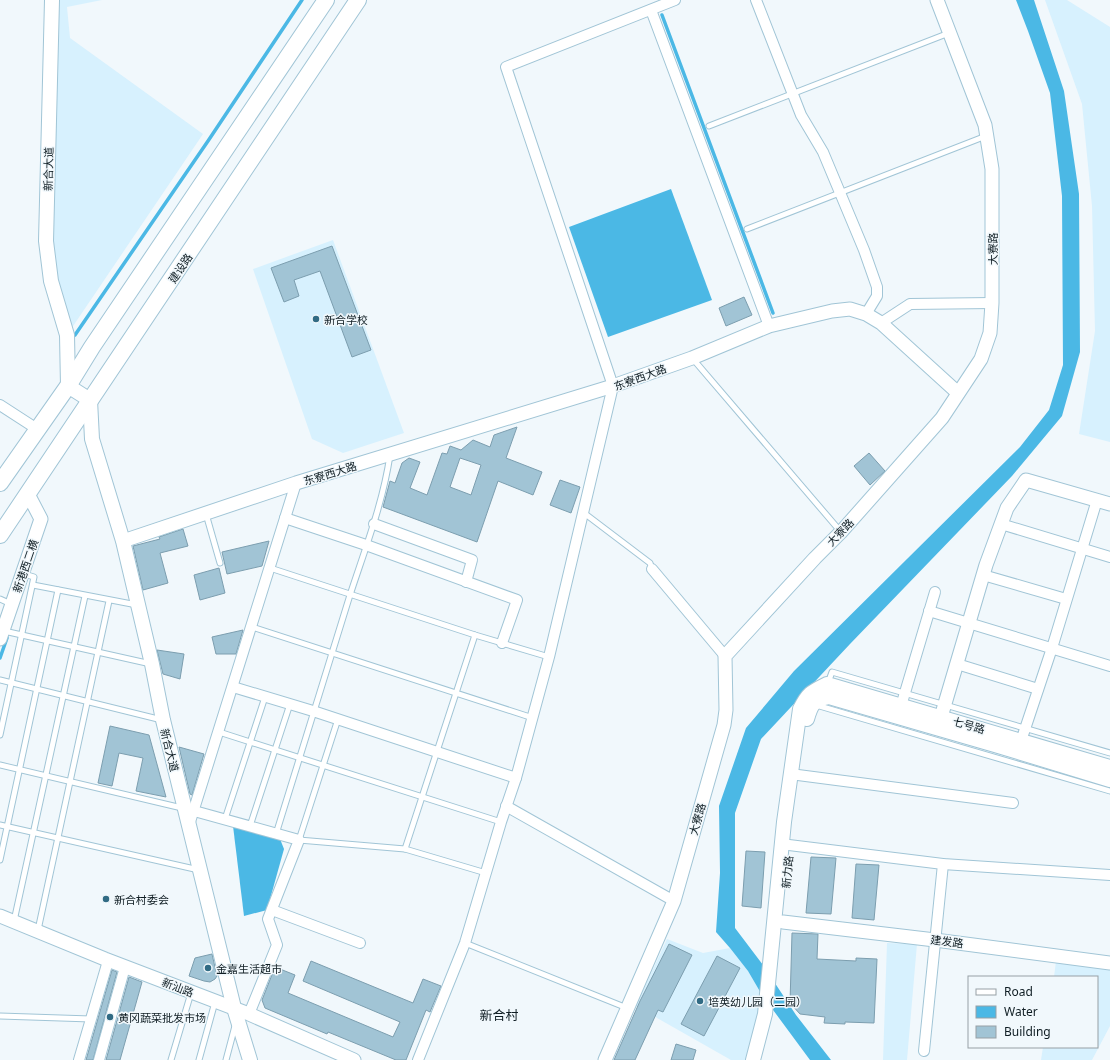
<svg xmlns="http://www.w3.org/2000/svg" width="1110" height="1060" viewBox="0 0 1110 1060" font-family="'Noto Sans','Noto Sans SC',sans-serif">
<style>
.built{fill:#d7f1fe}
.water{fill:#4bb8e5}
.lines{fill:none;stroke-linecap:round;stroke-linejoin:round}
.stream{stroke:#4bb8e5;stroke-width:3.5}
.building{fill:#a1c4d5;stroke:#7c9eaf;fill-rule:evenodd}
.service-casing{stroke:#a1c5d6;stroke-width:7}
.minor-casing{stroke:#a1c5d6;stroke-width:12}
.tertiary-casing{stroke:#a1c5d6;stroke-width:15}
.secondary-casing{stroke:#a1c5d6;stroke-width:16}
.primary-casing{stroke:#a1c5d6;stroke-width:18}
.service{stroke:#fff;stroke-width:5}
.minor{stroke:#fff;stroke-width:10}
.tertiary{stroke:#fff;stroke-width:13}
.secondary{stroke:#fff;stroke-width:14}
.primary{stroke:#fff;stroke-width:16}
.poi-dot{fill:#316b84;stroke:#f1f8fc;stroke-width:1.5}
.labels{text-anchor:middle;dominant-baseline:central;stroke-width:3;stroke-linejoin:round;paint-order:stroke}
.street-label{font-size:11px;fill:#0f1d23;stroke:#f1f8fc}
.poi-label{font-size:11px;fill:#0f1d23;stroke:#f1f8fc;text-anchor:start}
.quarter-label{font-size:13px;fill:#0f1d23;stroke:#f1f8fc}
</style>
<rect width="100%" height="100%" fill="#f1f8fc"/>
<!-- built -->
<g class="built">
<path d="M52 0H102L67 7 70 38 203 134 67 335 46 241Z"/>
<path d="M1045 0H1067L1110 27V442L1079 434 1095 331 1092 206 1082 104Z"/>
<path d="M333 240 404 433 343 453 312 439 253 269Z"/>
<path d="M667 939 703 953 730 948 748 971 762 995 751 1060H731L636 1006Z"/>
<path d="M887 943 917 944 907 1060H883Z"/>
<path d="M1056 961 1110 967V1026L1092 1060H1041L1043 1047H1097V977H1054Z"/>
</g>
<!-- water -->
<g class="water">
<path d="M1016 0H1034L1064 91 1079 194 1080 352 1062 416 1012 476 850 644 761 739 735 813V928L763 965 796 1015 831 1060H810L762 995 748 971 730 948 716 932 720 873 719 806 746 728 794 671 1020 447 1049 410 1063 365 1062 196 1050 93 1028 31Z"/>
<path d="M671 189 712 300 608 337 569 227Z"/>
<path d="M233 826 280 839 284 849 267 910 244 916Z"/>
</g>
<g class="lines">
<!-- stream -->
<g class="stream">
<path d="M662 15 773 313"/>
<path d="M75 335 208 141 302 0"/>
<path d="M0 658 7 638"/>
</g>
</g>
<!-- building -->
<g class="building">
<path d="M332 246 371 350 352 357 320 271 294 280 299 296 284 302 271 268Z"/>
<path d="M744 297 752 315 726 326 719 308Z"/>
<path d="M517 427 506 458 542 472 533 495 498 481 477 542 383 507 390 481 395 483 402 463 409 458 420 462 410 488 427 495 442 453 447 454 450 446 461 450 473 440 490 447 494 435ZM460 458 481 465 471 495 450 487Z"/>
<path d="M869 453 885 471 870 485 854 466Z"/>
<path d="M560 480 580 487 571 513 550 505Z"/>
<path d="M183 529 188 546 160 553 168 583 143 590 133 546 160 539 159 537Z"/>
<path d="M269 541 262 566 227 574 222 552Z"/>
<path d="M219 568 225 593 200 600 194 575Z"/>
<path d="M243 630 236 654H216L212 637Z"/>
<path d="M157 650 184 654 180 679 163 674Z"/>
<path d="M110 726 149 735 166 797 136 791 143 758 119 753 112 786 98 783Z"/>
<path d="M179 747 204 754 192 795 190 794Z"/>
<path d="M746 851 765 852 761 908 742 906Z"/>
<path d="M811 857 836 858 831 914 806 913Z"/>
<path d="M856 864 879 865 874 920 852 918Z"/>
<path d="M792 933 818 934 817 959 856 961V958L877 959 874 1023 845 1022V1024L824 1023 825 1017 800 1014 790 1003Z"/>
<path d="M669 944 692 955 663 1012 658 1010 635 1060H614L640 1001Z"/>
<path d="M212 954 217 976 215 979 210 982 204 981 189 976 195 958Z"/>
<path d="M717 956 740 968 704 1036 681 1024Z"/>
<path d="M311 961 413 1003 423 979 441 986 430 1012 426 1010 406 1060H396L328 1032 327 1034 265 1008 262 1000 275 967 295 975 288 993 393 1037 400 1022 303 981Z"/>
<path d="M112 970 117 972 93 1060H86Z"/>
<path d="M129 977 142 982 120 1060H106Z"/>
<path d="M676 1044 696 1050 693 1060H671Z"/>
</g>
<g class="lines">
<defs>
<g id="service">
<path d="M709 126 949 33"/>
<path d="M747 229 986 136"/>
<path d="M693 359 841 532"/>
<path d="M584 513 650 563 652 569"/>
<path d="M206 514 220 563"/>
<path d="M270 568 475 635 549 657"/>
<path d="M33 585 137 605"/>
<path d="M0 599 11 604"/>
<path d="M252 627 533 718"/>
<path d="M4 631 151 664"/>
<path d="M0 680 162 720"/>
<path d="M828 683 832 672 1110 753"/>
<path d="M816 705 1110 791"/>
<path d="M338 719 299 840 405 849 486 873"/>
<path d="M219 732 501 822"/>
<path d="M0 735 34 577 24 574"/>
<path d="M0 765 182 808"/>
<path d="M225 819 265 697"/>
<path d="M0 825 199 870"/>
<path d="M250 826 290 704"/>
<path d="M276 834C300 754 326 675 350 595 365 549 383 503 390 455"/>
<path d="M405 849 475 635"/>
<path d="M0 860 58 590"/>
<path d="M14 921 85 596"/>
<path d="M38 930 109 601"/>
<path d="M465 943 627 1008"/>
<path d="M0 1016 91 1019"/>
<path d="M171 1060 191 993"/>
<path d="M199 1060 215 1002"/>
<path d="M226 1060 235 1026"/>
</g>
<g id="minor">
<path d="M756 0 801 115 823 152 864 250 877 287V296L866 314"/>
<path d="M651 10 769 326"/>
<path d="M881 323 910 304 992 303"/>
<path d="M0 405 37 429"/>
<path d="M285 518 366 545 517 600 502 643"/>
<path d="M374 524 472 560 466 582"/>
<path d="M1001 524 1110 557"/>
<path d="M652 569 725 656"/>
<path d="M983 575 1066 599"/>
<path d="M929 611 1110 666"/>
<path d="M957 664 1038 689"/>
<path d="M233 687 313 711 516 778 549 657 613 386 506 67 675 0"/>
<path d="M901 706 935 592"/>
<path d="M1021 741 1052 648 1097 500"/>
<path d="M798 775 1013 803"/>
<path d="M506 806 674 901"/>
<path d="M187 809 299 840 268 919 277 945 249 1014"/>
<path d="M189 825 296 483"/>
<path d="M789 845 943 864 1110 875"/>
<path d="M272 910 360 943"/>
<path d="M924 1051 943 864"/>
<path d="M79 1060 108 961"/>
<path d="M99 1060 125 967"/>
<path d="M418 1060 465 943 501 822 516 778"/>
</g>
<g id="tertiary">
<path d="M123 541 296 483 613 386 692 358 769 326 832 311 850 309 866 314 881 323 958 393"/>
<path d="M0 639 41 519 28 494"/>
<path d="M941 717 986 565 1007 508 1026 480 1110 504"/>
<path d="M0 916 105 959 249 1014 354 1060"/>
<path d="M783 922 935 940 1110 963"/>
<path d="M605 1060 674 901 724 725 726 710 725 656 815 558 841 532 942 418 981 359 990 333 992 303V169L985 125 937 0"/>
</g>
<g id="secondary">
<path d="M52 0 46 241 51 281 67 335 68 386 90 400 92 439 123 541 152 664 163 720 234 1008 250 1060"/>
<path d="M807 719C811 705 814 699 829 697L995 745 1110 780"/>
<path d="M753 1060 765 1014 784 822 800 709C808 693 811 692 827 684L1110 767"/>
</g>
<g id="primary">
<path d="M0 483 68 386 92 347 177 221 326 0"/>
<path d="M0 535 358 0"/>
</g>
</defs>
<!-- service casing -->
<use href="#service" class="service-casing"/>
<!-- minor casing -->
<use href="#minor" class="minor-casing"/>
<!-- tertiary casing -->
<use href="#tertiary" class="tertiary-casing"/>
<!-- secondary casing -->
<use href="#secondary" class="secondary-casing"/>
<!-- primary casing -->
<use href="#primary" class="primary-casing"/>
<!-- service -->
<use href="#service" class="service"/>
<!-- minor -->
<use href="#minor" class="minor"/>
<!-- tertiary -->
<use href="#tertiary" class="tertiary"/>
<!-- secondary -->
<use href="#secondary" class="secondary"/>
<!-- primary -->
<use href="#primary" class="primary"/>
</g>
<!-- markers -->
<g class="poi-dot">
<circle cx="316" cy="319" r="4"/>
<circle cx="106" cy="899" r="4"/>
<circle cx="208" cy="968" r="4"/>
<circle cx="700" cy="1001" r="4"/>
<circle cx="110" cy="1017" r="4"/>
</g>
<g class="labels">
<!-- street labels -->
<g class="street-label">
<text transform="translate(48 169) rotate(-89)">新合大道</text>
<text transform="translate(992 249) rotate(-90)">大寮路</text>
<text transform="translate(180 268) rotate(-56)">建设路</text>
<text transform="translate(640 377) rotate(-20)">东寮西大路</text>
<text transform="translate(330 473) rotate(-17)">东寮西大路</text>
<text transform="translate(840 532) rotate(-46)">大寮路</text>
<text transform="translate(25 566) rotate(-71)">新港西二横</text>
<text transform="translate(969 725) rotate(16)">七号路</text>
<text transform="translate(170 750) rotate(76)">新合大道</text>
<text transform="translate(697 819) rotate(-74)">大寮路</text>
<text transform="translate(787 872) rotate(-85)">新力路</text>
<text transform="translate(947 941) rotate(7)">建发路</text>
<text transform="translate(178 987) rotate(21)">新汕路</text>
</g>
<!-- poi labels -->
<g class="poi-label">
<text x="324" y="319">新合学校</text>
<text x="114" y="899">新合村委会</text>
<text x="216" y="968">金嘉生活超市</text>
<text x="708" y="1001">培英幼儿园（二园）</text>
<text x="118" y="1017">黄冈蔬菜批发市场</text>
</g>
<!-- quarter labels -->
<g class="quarter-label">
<text x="499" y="1015">新合村</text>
</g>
</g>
<!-- legend -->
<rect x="968" y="976" width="130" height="72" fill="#f1f8fc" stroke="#97a0a5"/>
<rect x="976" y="989" width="20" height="6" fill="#ffffff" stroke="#97a0a5"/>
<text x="1004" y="996" font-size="12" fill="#0f1d23">Road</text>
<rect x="976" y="1006" width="20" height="12" fill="#4bb8e5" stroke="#97a0a5"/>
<text x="1004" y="1016" font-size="12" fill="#0f1d23">Water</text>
<rect x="976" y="1026" width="20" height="12" fill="#a1c4d5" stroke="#97a0a5"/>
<text x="1004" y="1036" font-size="12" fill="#0f1d23">Building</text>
</svg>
